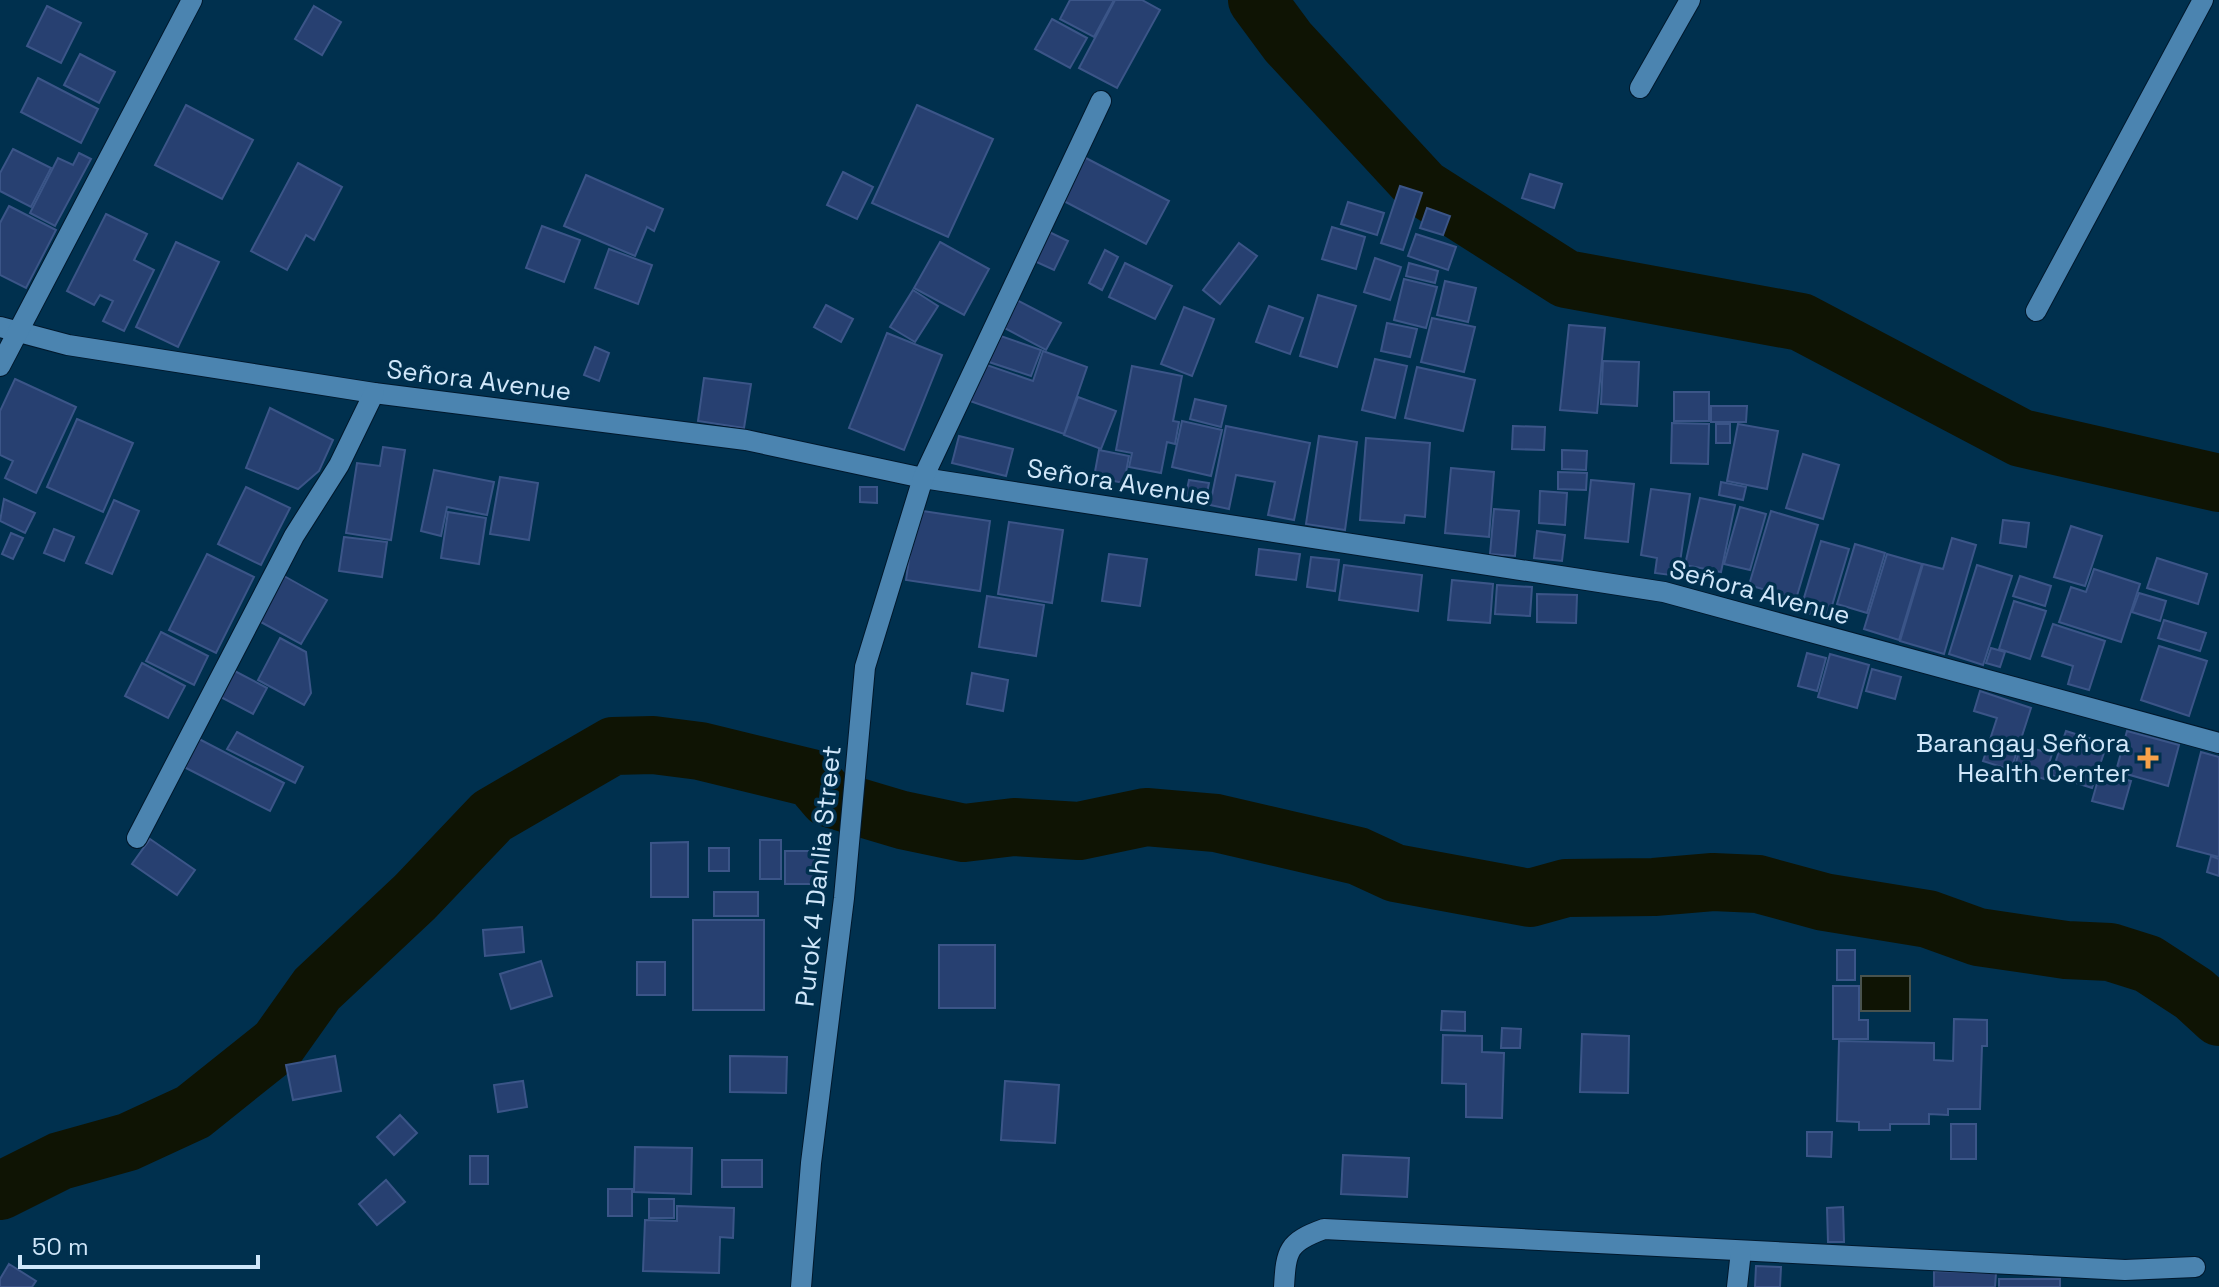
<svg xmlns="http://www.w3.org/2000/svg" width="2219" height="1287" viewBox="0 0 2219 1287" font-family="'Space Grotesk',sans-serif">
<style>
.water{fill:#0f1404;stroke:#49534e;stroke-width:2}
.lines{fill:none;stroke-linecap:round;stroke-linejoin:round}
.river{stroke:#0f1404;stroke-width:58}
.building{fill:#274071;stroke:#3b5588;stroke-width:2}
.street-casing{stroke:#00182c;stroke-width:22}
.street{stroke:#4b84b0;stroke-width:20}
.poi-dot{fill:#f8a14a;stroke:#00304e;stroke-width:3}
.labels{text-anchor:middle;dominant-baseline:central;stroke-width:7;stroke-linejoin:round;paint-order:stroke}
.street-label{font-size:26px;fill:#d0e7fa;stroke:#00304e}
.poi-label{font-size:26px;fill:#d0e7fa;stroke:#00304e;text-anchor:end}
</style>
<rect width="100%" height="100%" fill="#00304e"/>
<!-- water -->
<rect class="water" x="1861" y="976" width="49" height="35"/>
<g class="lines">
<!-- river -->
<g class="river">
<path d="M1257 0 1288 42 1423 188 1566 279 1801 322 2021 438 2219 483"/>
<path d="M0 1191 60 1161 128 1142 193 1112 278 1044 317 989 415 897 492 816 613 746 653 745 700 751 811 778 828 798 902 820 964 833 1014 827 1079 831 1146 817 1216 823 1358 856 1395 873 1530 898 1566 888 1654 887 1713 882 1758 884 1824 902 1928 919 1978 937 2066 950 2110 952 2148 964 2194 994 2219 1017"/>
</g>
</g>
<!-- building -->
<g class="building">
<path d="M1070 0H1114L1094 37 1060 19Z"/>
<path d="M1115 0H1142L1160 10 1117 88 1079 68Z"/>
<path d="M47 6 81 23 61 63 27 46Z"/>
<path d="M314 6 341 22 322 55 295 39Z"/>
<path d="M1052 19 1087 38 1070 68 1035 49Z"/>
<path d="M80 54 115 72 99 103 64 85Z"/>
<path d="M38 78 98 109 81 143 21 112Z"/>
<path d="M186 105 253 140 222 199 155 165Z"/>
<path d="M917 105 993 139 948 237 872 203Z"/>
<path d="M13 149 51 168 31 207 0 191V173Z"/>
<path d="M79 153 91 159 55 226 30 213 58 158 73 165Z"/>
<path d="M1080 155 1169 201 1146 244 1058 198Z"/>
<path d="M298 163 342 187 314 240 306 235 287 270 251 251Z"/>
<path d="M843 172 873 187 857 219 827 205Z"/>
<path d="M1530 174 1562 184 1554 208 1522 198Z"/>
<path d="M586 175 663 209 654 231 647 227 635 256 564 226Z"/>
<path d="M1400 186 1422 193 1403 250 1381 243Z"/>
<path d="M1348 202 1384 213 1377 235 1341 224Z"/>
<path d="M9 206 56 230 26 288 0 275V223Z"/>
<path d="M1427 208 1450 216 1443 235 1420 228Z"/>
<path d="M106 214 147 234 134 260 154 270 124 331 103 321 113 301 100 295 94 305 67 291Z"/>
<path d="M542 226 580 240 564 282 526 268Z"/>
<path d="M1332 227 1365 237 1356 269 1322 259Z"/>
<path d="M1045 230 1068 241 1054 270 1030 259Z"/>
<path d="M1416 234 1456 247 1448 270 1408 256Z"/>
<path d="M176 242 219 262 178 347 136 327Z"/>
<path d="M940 242 989 269 964 315 914 288Z"/>
<path d="M1239 243 1257 256 1220 304 1203 290Z"/>
<path d="M609 249 652 265 638 304 595 288Z"/>
<path d="M1105 250 1118 257 1102 290 1089 283Z"/>
<path d="M1375 258 1401 267 1390 300 1364 292Z"/>
<path d="M1125 263 1172 286 1155 319 1109 297Z"/>
<path d="M1409 263 1438 271 1435 283 1406 276Z"/>
<path d="M1404 279 1437 287 1426 328 1394 320Z"/>
<path d="M1445 281 1476 288 1468 322 1437 315Z"/>
<path d="M913 290 938 306 915 342 890 327Z"/>
<path d="M1318 295 1356 306 1337 367 1300 356Z"/>
<path d="M1011 297 1061 323 1046 350 997 324Z"/>
<path d="M826 305 853 319 841 342 814 327Z"/>
<path d="M1269 306 1303 318 1290 354 1256 342Z"/>
<path d="M1184 307 1214 319 1192 376 1161 364Z"/>
<path d="M1432 318 1475 327 1464 372 1421 362Z"/>
<path d="M1387 323 1417 329 1410 357 1381 351Z"/>
<path d="M1569 325 1605 328 1597 413 1560 410Z"/>
<path d="M887 333 942 355 904 450 849 428Z"/>
<path d="M992 333 1041 350 1031 376 983 360Z"/>
<path d="M595 347 609 353 599 381 584 375Z"/>
<path d="M1043 351 1087 367 1064 434 967 400 981 363 1033 381Z"/>
<path d="M1375 359 1407 366 1395 418 1362 410Z"/>
<path d="M1603 361 1639 362 1637 406 1601 404Z"/>
<path d="M1132 366 1182 376 1173 421 1179 422 1175 444 1167 442 1161 473 1129 467 1132 453 1116 450Z"/>
<path d="M1417 367 1475 380 1463 431 1405 418Z"/>
<path d="M704 378 751 384 744 428 698 421Z"/>
<path d="M15 379 76 407 36 493 5 478 13 461 0 455V411Z"/>
<rect x="1674" y="392" width="35" height="29"/>
<path d="M1078 397 1116 411 1101 449 1064 435Z"/>
<path d="M1195 399 1226 406 1221 427 1190 419Z"/>
<path d="M1711 406H1747L1746 422H1711Z"/>
<path d="M270 408 333 440 319 471 298 489 246 468Z"/>
<path d="M77 419 133 443 103 512 47 487Z"/>
<path d="M1182 421 1222 430 1211 476 1172 467Z"/>
<path d="M1672 423 1709 424 1708 464 1671 463Z"/>
<rect x="1716" y="424" width="14" height="19"/>
<path d="M1738 424 1778 431 1767 489 1727 481Z"/>
<path d="M1226 426 1310 443 1294 520 1268 515 1275 482 1236 475 1229 509 1210 505Z"/>
<path d="M1513 426 1545 427 1544 450 1512 449Z"/>
<path d="M959 436 1013 449 1006 476 952 463Z"/>
<path d="M1319 436 1357 442 1345 530 1306 524Z"/>
<path d="M1366 438 1430 443 1425 517 1405 515 1404 523 1360 520Z"/>
<path d="M383 447 405 450 391 540 346 533 357 463 380 466Z"/>
<path d="M1099 450 1129 456 1124 483 1094 477Z"/>
<path d="M1562 450 1587 451 1586 470 1562 469Z"/>
<path d="M1803 454 1839 465 1823 519 1786 508Z"/>
<path d="M1451 468 1494 472 1489 537 1445 533Z"/>
<path d="M434 470 494 482 487 515 447 507 441 536 421 531Z"/>
<path d="M1558 472 1587 473 1586 490 1558 489Z"/>
<path d="M500 477 538 483 529 540 490 534Z"/>
<path d="M1189 480 1209 483 1205 503 1185 499Z"/>
<path d="M1591 480 1634 484 1628 542 1585 538Z"/>
<path d="M1721 482 1746 487 1743 500 1719 495Z"/>
<path d="M246 487 290 508 261 565 218 544Z"/>
<path d="M860 487H877V503L860 502Z"/>
<path d="M1651 489 1690 494 1678 576 1655 573 1657 558 1641 555Z"/>
<path d="M1540 491 1567 493 1565 525 1539 523Z"/>
<path d="M1700 498 1735 505 1721 572 1685 565Z"/>
<path d="M4 499 35 513 25 533 0 521Z"/>
<path d="M114 500 139 511 112 574 86 563Z"/>
<path d="M1740 507 1766 514 1750 570 1724 564Z"/>
<path d="M1494 509 1519 511 1515 556 1490 554Z"/>
<path d="M916 510 990 521 980 591 906 580Z"/>
<path d="M1771 511 1818 525 1796 599 1749 585Z"/>
<path d="M448 512 486 518 479 564 441 558Z"/>
<path d="M2003 520 2029 523 2026 547 2000 543Z"/>
<path d="M1009 522 1063 530 1052 603 998 594Z"/>
<path d="M2071 526 2102 536 2085 586 2054 577Z"/>
<path d="M54 529 74 537 64 561 44 553Z"/>
<path d="M1537 531 1565 535 1562 561 1534 558Z"/>
<path d="M11 533 23 538 13 559 2 554Z"/>
<path d="M344 537 387 542 382 577 339 571Z"/>
<path d="M1952 538 1976 545 1944 654 1900 641 1923 564 1943 569Z"/>
<path d="M1821 541 1849 549 1828 619 1800 611Z"/>
<path d="M1855 544 1885 553 1867 613 1837 604Z"/>
<path d="M1259 549 1300 554 1296 580 1256 575Z"/>
<path d="M207 554 254 577 216 653 169 630Z"/>
<path d="M1109 554 1147 559 1140 606 1102 601Z"/>
<path d="M1887 554 1922 564 1899 640 1864 629Z"/>
<path d="M1311 557 1339 560 1335 591 1307 587Z"/>
<path d="M2157 558 2207 574 2198 604 2147 588Z"/>
<path d="M1344 565 1422 575 1418 611 1339 600Z"/>
<path d="M1977 565 2012 576 1983 665 1949 654Z"/>
<path d="M2094 569 2140 584 2121 642 2059 622 2071 587 2086 592Z"/>
<path d="M284 576 327 600 301 644 259 621Z"/>
<path d="M2020 576 2051 586 2045 606 2013 596Z"/>
<path d="M1452 580 1493 584 1490 623 1448 620Z"/>
<path d="M1497 585 1532 587 1530 616 1495 614Z"/>
<path d="M2139 593 2166 601 2160 621 2132 612Z"/>
<path d="M1537 594 1577 595 1576 623 1537 622Z"/>
<path d="M987 596 1044 605 1036 656 979 647Z"/>
<path d="M2014 601 2046 611 2030 659 1999 649Z"/>
<path d="M2164 620 2206 633 2200 651 2158 638Z"/>
<path d="M2053 624 2105 641 2089 690 2068 684 2073 666 2042 656Z"/>
<path d="M161 632 208 656 194 685 146 661Z"/>
<path d="M280 638 306 652 311 693 304 705 258 680Z"/>
<path d="M2159 646 2207 661 2189 716 2141 700Z"/>
<path d="M1991 648 2005 652 2000 667 1986 663Z"/>
<path d="M1807 653 1826 658 1817 691 1798 686Z"/>
<path d="M1830 654 1869 665 1857 708 1818 697Z"/>
<path d="M142 663 185 686 168 718 125 696Z"/>
<path d="M229 668 267 688 253 714 215 694Z"/>
<path d="M1872 669 1901 677 1895 699 1866 691Z"/>
<path d="M972 673 1008 680 1003 711 967 704Z"/>
<path d="M1980 691 2031 708 2011 770 1983 761 1997 718 1974 711Z"/>
<path d="M2066 731 2107 744 2092 788 2051 775Z"/>
<path d="M2127 731 2179 745 2168 786 2116 771Z"/>
<path d="M237 732 303 767 295 783 227 749Z"/>
<path d="M199 739 284 783 270 811 184 767Z"/>
<path d="M2021 745 2052 754 2044 779 2014 769Z"/>
<path d="M2201 752 2219 757V857L2177 846Z"/>
<path d="M2100 773 2131 781 2123 809 2092 801Z"/>
<path d="M150 839 195 870 177 895 132 864Z"/>
<rect x="760" y="840" width="21" height="39"/>
<path d="M688 842V897H651V843Z"/>
<rect x="709" y="848" width="20" height="23"/>
<rect x="785" y="851" width="29" height="33"/>
<path d="M2211 856 2219 859V876L2207 872Z"/>
<rect x="714" y="892" width="44" height="24"/>
<rect x="693" y="920" width="71" height="90"/>
<path d="M522 927 524 952 485 956 483 930Z"/>
<rect x="939" y="945" width="56" height="63"/>
<rect x="1837" y="950" width="18" height="30"/>
<path d="M541 961 552 996 511 1009 500 974Z"/>
<rect x="637" y="962" width="28" height="33"/>
<path d="M1833 986H1859V1020H1868V1039H1833Z"/>
<path d="M1442 1011 1465 1012V1031L1441 1030Z"/>
<path d="M1954 1019 1987 1020V1046H1982L1980 1109H1948V1115L1929 1114V1124H1890V1130H1859V1122L1837 1121 1839 1041 1934 1043V1060L1953 1061Z"/>
<path d="M1502 1028 1521 1029 1520 1048H1501Z"/>
<path d="M1582 1034 1629 1036 1628 1093 1580 1092Z"/>
<path d="M1443 1035 1482 1036V1052L1504 1053 1502 1118 1466 1117V1084L1442 1083Z"/>
<path d="M335 1056 341 1091 293 1100 286 1065Z"/>
<path d="M730 1056 787 1057 786 1093 730 1092Z"/>
<path d="M523 1081 527 1107 498 1112 494 1085Z"/>
<path d="M1005 1081 1059 1085 1055 1143 1001 1140Z"/>
<path d="M400 1115 417 1133 394 1155 377 1137Z"/>
<rect x="1951" y="1124" width="25" height="35"/>
<path d="M1807 1132H1832L1831 1157 1807 1156Z"/>
<path d="M635 1147 692 1148 691 1194 634 1192Z"/>
<path d="M1343 1155 1409 1158 1407 1197 1341 1194Z"/>
<rect x="470" y="1156" width="18" height="28"/>
<rect x="722" y="1160" width="40" height="27"/>
<path d="M386 1180 405 1202 377 1225 359 1204Z"/>
<rect x="608" y="1189" width="24" height="27"/>
<rect x="649" y="1199" width="25" height="19"/>
<path d="M677 1206 734 1208 733 1238 720 1237 719 1273 643 1271 645 1220 677 1221Z"/>
<path d="M1843 1207 1844 1242H1828L1827 1208Z"/>
<path d="M9 1264 36 1281 32 1287H0V1279Z"/>
<path d="M1756 1266 1781 1267 1780 1287H1755Z"/>
<path d="M1934 1271 1996 1273 1995 1287H1934Z"/>
<rect x="1999" y="1279" width="61" height="8"/>
</g>
<g class="lines">
<defs>
<g id="street">
<path d="M1640 88 1690 0"/>
<path d="M2036 311 2203 0"/>
<path d="M0 327 68 345 374 393 746 440 923 478 1664 592 2219 743"/>
<path d="M0 366 192 0"/>
<path d="M137 838 294 536 339 465 374 393"/>
<path d="M801 1287 811 1163 844 898 865 667 923 478 1101 101"/>
<path d="M1284 1287C1286 1250 1288 1242 1324 1229L2125 1270 2195 1267"/>
<path d="M1737 1287 1741 1251"/>
</g>
</defs>
<!-- street casing -->
<use href="#street" class="street-casing"/>
<!-- street -->
<use href="#street" class="street"/>
</g>
<!-- markers -->
<path class="poi-dot" d="M2144 746h8v8h8v8h-8v8h-8v-8h-8v-8h8z"/>
<g class="labels">
<!-- street labels -->
<g class="street-label">
<text transform="translate(479 380) rotate(7)">Señora Avenue</text>
<text transform="translate(1119 482) rotate(9)">Señora Avenue</text>
<text transform="translate(1760 592) rotate(15)">Señora Avenue</text>
<text transform="translate(818 876) rotate(-84)">Purok 4 Dahlia Street</text>
</g>
<!-- poi labels -->
<g class="poi-label">
<text x="2130" y="743">Barangay Señora<tspan x="2130" dy="30">Health Center</tspan></text>
</g>
</g>
<!-- scale -->
<path d="M20 1255v12h238v-12" fill="none" stroke="#d0e7fa" stroke-width="4"/>
<text x="32" y="1255" font-size="24" fill="#d0e7fa" stroke="#00304e" stroke-width="6" paint-order="stroke">50 m</text>
</svg>
